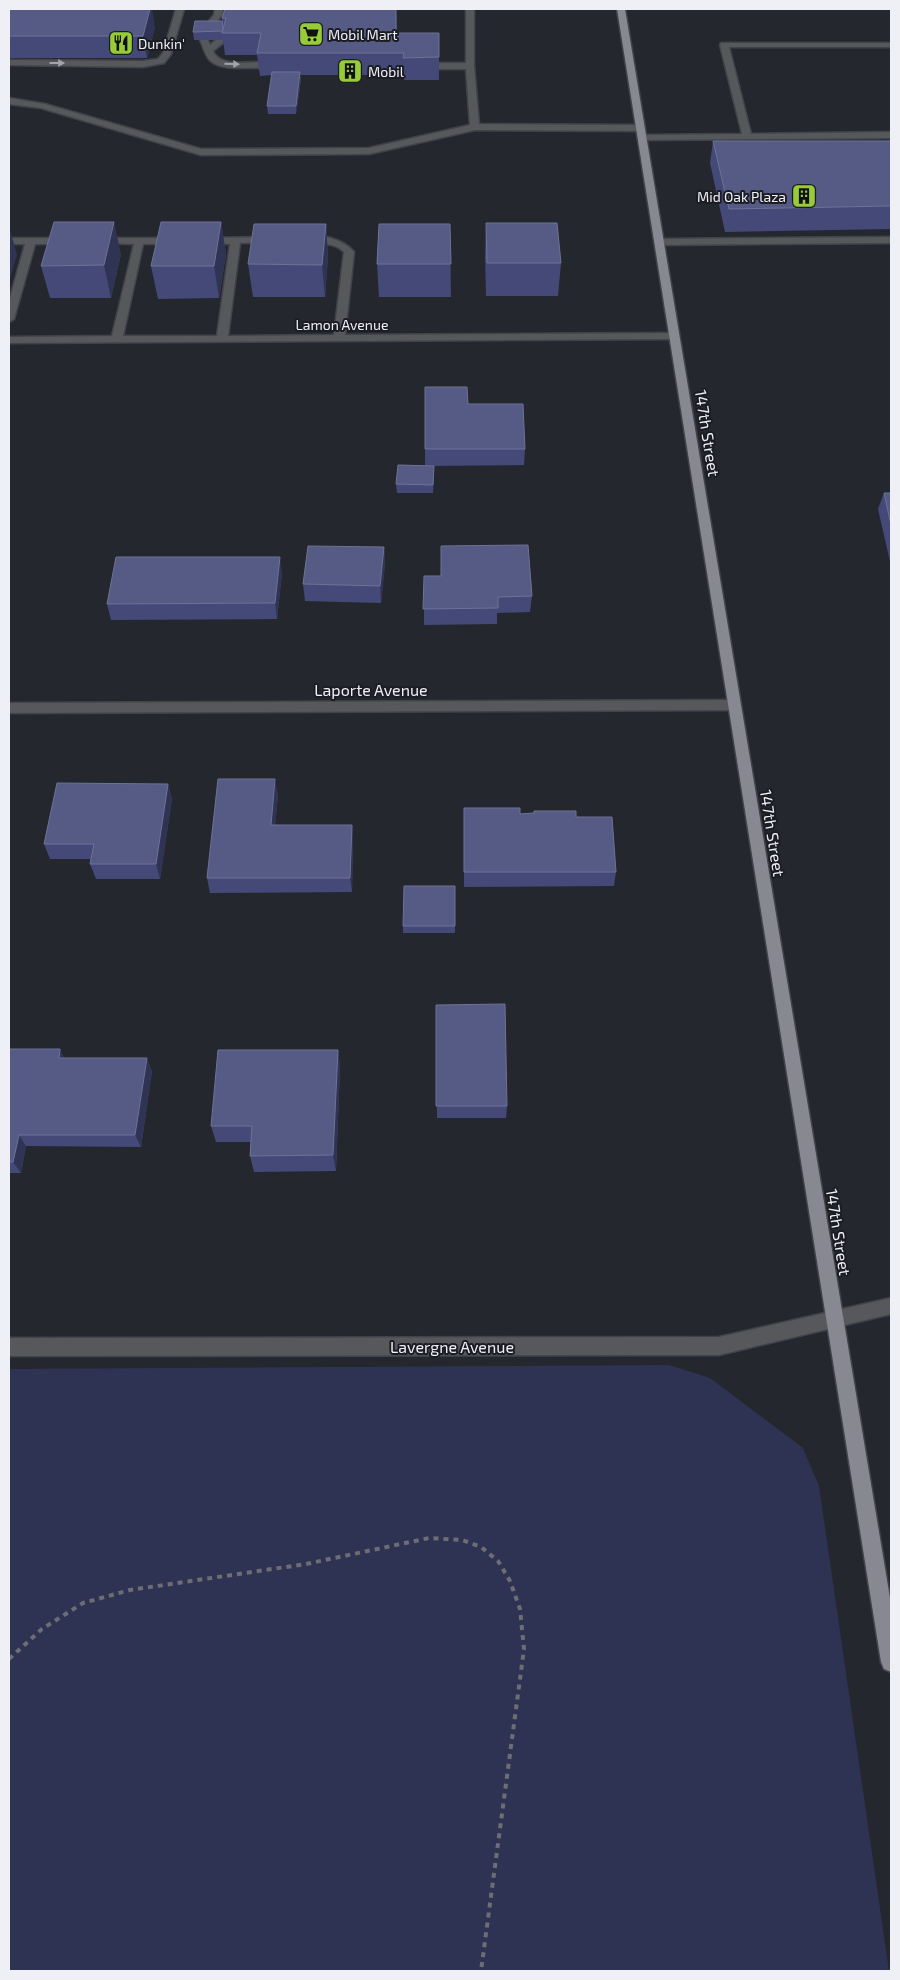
<svg xmlns="http://www.w3.org/2000/svg" width="900" height="1980" viewBox="0 0 900 1980" font-family="'Exo 2',sans-serif">
<style>
.green{fill:#2f3353}
.lines{fill:none;stroke-linecap:round;stroke-linejoin:round}
.minor-casing{stroke:#41434a;stroke-width:3}
.major-casing{stroke:#41434a;stroke-width:3}
.path{stroke:#6c6e74;stroke-width:4;stroke-dasharray:5 5;stroke-linecap:butt}
.minor{fill:#57585c;fill-rule:evenodd}
.major{fill:#878891;fill-rule:evenodd}
.wall{fill:#444978}
.shaded-wall{fill:#303454}
.building{fill:#565b85;stroke:#6e7297}
.oneway{fill:#a3a4a9}
.labels{text-anchor:middle;dominant-baseline:central;stroke-width:4;stroke-linejoin:round;paint-order:stroke}
.far-poi-label{font-size:14px;fill:#eff0f6;stroke:#1c1d24;text-anchor:start}
.far-street-label{font-size:14px;fill:#eff0f6;stroke:#1c1d24}
.street-label{font-size:16px;fill:#eff0f6;stroke:#1c1d24}
</style>
<rect width="100%" height="100%" fill="#25272e"/>
<!-- green -->
<path class="green" d="M669 1365 710 1378 803 1448 819 1486 889 1971H9V1369Z"/>
<g class="lines">
<defs>
<g id="minor">
<path d="M176 9H184L171 54 164 63 143 67 9 65V60L143 61 158 59 163 53Z"/>
<path d="M215 9H223L222 15 210 30H204L203 28 214 15Z"/>
<path d="M466 9H474V66L479 124 640 125 644 128 640 131 475 130 369 154 201 155 41 108 9 104V98L45 104 201 149 369 148 470 125 466 69H439L435 66 439 63H466Z"/>
<path d="M201 38H207L210 45 217 39H223V43L213 51C220 67 246 62 261 62L265 65 261 68C246 67 217 72 208 58 204 52 203 46 200 40Z"/>
<path d="M721 43H891V47H729L751 134 891 132V138L639 140V136L642 135 742 134 720 45Z"/>
<path d="M271 237 276 240 274 242 240 243 228 336 334 335 344 252C330 238 313 249 302 240 315 230 345 240 354 252L345 335 674 333 679 336 674 339 9 343V337L112 336 134 244 96 243V239L99 238H176L181 241 176 244H143L123 336H217L230 244H204L199 241 204 238Z"/>
<path d="M891 237V243L659 245 654 242 659 239Z"/>
<path d="M9 238H69L74 241 69 244H35L14 319 9 322V302L25 244H9Z"/>
<path d="M734 700 739 702 740 705 739 708 734 710 9 713V703Z"/>
<path d="M891 1298V1314L719 1355 9 1356V1338L719 1337Z"/>
</g>
<path id="major" d="M617 9H625L891 1604V1672L884 1669 881 1662Z"/>
</defs>
<!-- minor casing -->
<use href="#minor" class="minor-casing"/>
<!-- major casing -->
<use href="#major" class="major-casing"/>
<!-- path -->
<path class="path" d="M9 1659 42 1629 83 1603 130 1590 306 1564 429 1538 462 1540 481 1547 498 1561 510 1581 520 1609 524 1649 481 1971"/>
<!-- minor -->
<use href="#minor" class="minor"/>
<!-- major -->
<use href="#major" class="major"/>
</g>
<!-- wall -->
<g class="wall">
<path d="M9 9 155 27 147 58H9Z"/>
<path d="M222 18 397 21V33H439V80H404V75H300L301 80 296 114H268L267 106 272 75 260 76 257 55H225L223 40H194L193 32 222 21Z"/>
<path d="M713 141H891V229L725 232 710 163Z"/>
<path d="M221 222 226 254 219 298 158 299 151 266Z"/>
<path d="M486 223 561 263 558 296H486L485 256Z"/>
<path d="M326 224 328 257 325 297H253L248 264Z"/>
<path d="M450 224 451 297H379L377 264Z"/>
<path d="M121 254 111 298H50L41 266Z"/>
<path d="M468 404 525 449 524 465 427 466 434 475 433 493H397L396 484 425 466V449Z"/>
<path d="M884 493H891V566L878 509Z"/>
<path d="M384 547 385 564 381 603 305 601 303 584Z"/>
<path d="M282 573 277 619 111 620 107 604Z"/>
<path d="M424 576 532 596 530 612 497 613V624L424 625Z"/>
<path d="M168 784 172 799 160 879H96L90 864 91 859H50L44 844Z"/>
<path d="M278 794 275 825H352L353 840 352 892 210 893 207 878Z"/>
<path d="M520 814 576 817 616 872 614 886 464 887V823Z"/>
<path d="M455 886V933H403V926Z"/>
<path d="M436 1005 507 1106 506 1118H437Z"/>
<path d="M9 1049H60L64 1058 152 1071 141 1147 26 1146 21 1173H9Z"/>
<path d="M338 1050 340 1067 336 1171 254 1172 250 1156 251 1142H216L211 1126Z"/>
</g>
<!-- shaded-wall -->
<g class="shaded-wall">
<path d="M150 9H152L155 27 147 58 143 36Z"/>
<path d="M396 9 397 21 396 55Z"/>
<path d="M300 72 301 80 296 114V106Z"/>
<path d="M114 222 121 254 111 298 104 265Z"/>
<path d="M221 222 226 254 219 298 214 266Z"/>
<path d="M326 224 328 257 325 297 322 265Z"/>
<path d="M9 226 17 255 9 282Z"/>
<path d="M384 547 385 564 381 603 380 586Z"/>
<path d="M280 557 282 573 277 619 275 603Z"/>
<path d="M275 779 278 794 274 840 271 825Z"/>
<path d="M168 784 172 799 160 879 156 864Z"/>
<path d="M352 825 353 840 352 892 350 878Z"/>
<path d="M60 1049 66 1062 59 1058Z"/>
<path d="M338 1050 340 1067 336 1171 333 1155Z"/>
<path d="M147 1058 152 1071 141 1147 135 1135Z"/>
<path d="M19 1135 26 1146 21 1173 13 1162Z"/>
</g>
<!-- building -->
<g class="building">
<path d="M9 9H150L143 36H9Z"/>
<path d="M225 9H396V33H439V57L403 58 404 53H257L261 33H222L226 18H222Z"/>
<path d="M195 21H222L223 28V31L193 32Z"/>
<path d="M272 72H300L296 106H267Z"/>
<path d="M713 141H891V206L729 209Z"/>
<path d="M54 222H114L104 265 41 266Z"/>
<path d="M161 222H221L214 266H151Z"/>
<path d="M486 223H557L561 263H487Z"/>
<path d="M254 224H326L322 265 248 264Z"/>
<path d="M379 224H450L451 264H377Z"/>
<path d="M425 387H467L468 404H523L525 449H425Z"/>
<path d="M398 465 434 466 433 485 396 484Z"/>
<path d="M884 493H891V525Z"/>
<path d="M528 545 532 596 498 597V608L423 609 424 576H441V546Z"/>
<path d="M308 546 384 547 380 586 303 584Z"/>
<path d="M116 557H280L275 603 107 604Z"/>
<path d="M218 779H275L271 825H352L350 878H207Z"/>
<path d="M57 783 168 784 156 864H90L94 844H44Z"/>
<path d="M464 808H520V814L534 813V811H576V817H612L616 872H464Z"/>
<path d="M404 886H455V926H403Z"/>
<path d="M505 1004 507 1106H436V1005Z"/>
<path d="M9 1049H60L59 1058H147L135 1135H19L13 1162H9Z"/>
<path d="M218 1050H338L333 1155 250 1156 252 1126H211Z"/>
</g>
<!-- one-way arrows -->
<defs><path id="oneway-solid" d="M-6-.8H1V-3.2L6.5 0L1 3.2V.8H-6Z" transform="scale(1.25)"/></defs>
<g class="oneway">
<use href="#oneway-solid" transform="translate(57 63)"/>
<use href="#oneway-solid" transform="translate(232 64) rotate(1)"/>
</g>
<!-- icons -->
<defs>
<symbol id="supermarket-square" viewBox="-11 -11 22 22"><rect x="-9" y="-9" width="18" height="18" rx="4" fill="#97cc38" stroke="#1c1d24"/><path d="M-6-5.5h2.5l.6 2H6L4.5 2H-2.5L-4.4-4H-6ZM-1.5 3.2a1.3 1.3 0 1 0 .1 0ZM3 3.2a1.3 1.3 0 1 0 .1 0Z" fill="#111"/></symbol>
<symbol id="restaurant-square" viewBox="-11 -11 22 22"><rect x="-9" y="-9" width="18" height="18" rx="4" fill="#97cc38" stroke="#1c1d24"/><path d="M-5-6h1v4h1v-4h1v4h1v-4h1v5L-1.5 .5V6h-2V.5L-5-1ZM5-6V6H3V1.5H1.5Q1.5-4 5-6Z" fill="#111"/></symbol>
<symbol id="building-square" viewBox="-11 -11 22 22"><rect x="-9" y="-9" width="18" height="18" rx="4" fill="#97cc38" stroke="#1c1d24"/><path d="M-4-6H4V6H1V3H-1V6H-4ZM-2.5-4.3h1.7v1.8h-1.7ZM.8-4.3h1.7v1.8H.8ZM-2.5-1h1.7V.8h-1.7ZM.8-1h1.7V.8H.8Z" fill="#111"/></symbol>
</defs>
<g fill-rule="evenodd">
<use href="#supermarket-square" x="297" y="20" width="28" height="28"/>
<use href="#restaurant-square" x="107" y="29" width="28" height="28"/>
<use href="#building-square" x="336" y="57" width="28" height="28"/>
<use href="#building-square" x="790" y="182" width="28" height="28"/>
</g>
<g class="labels">
<!-- far-poi labels -->
<g class="far-poi-label">
<text x="328" y="34">Mobil Mart</text>
<text x="138" y="43">Dunkin'</text>
<text x="368" y="71">Mobil</text>
<text x="786" y="196" text-anchor="end">Mid Oak Plaza</text>
</g>
<!-- far-street labels -->
<g class="far-street-label">
<text x="342" y="324">Lamon Avenue</text>
</g>
<!-- street labels -->
<g class="street-label">
<text transform="translate(708 433) rotate(81)">147th Street</text>
<text x="371" y="689">Laporte Avenue</text>
<text transform="translate(773 833) rotate(81)">147th Street</text>
<text transform="translate(839 1232) rotate(81)">147th Street</text>
<text x="452" y="1346">Lavergne Avenue</text>
</g>
</g>
<!-- border -->
<rect width="900" height="1980" fill="none" stroke="#eff0f6" stroke-width="20"/>
</svg>
